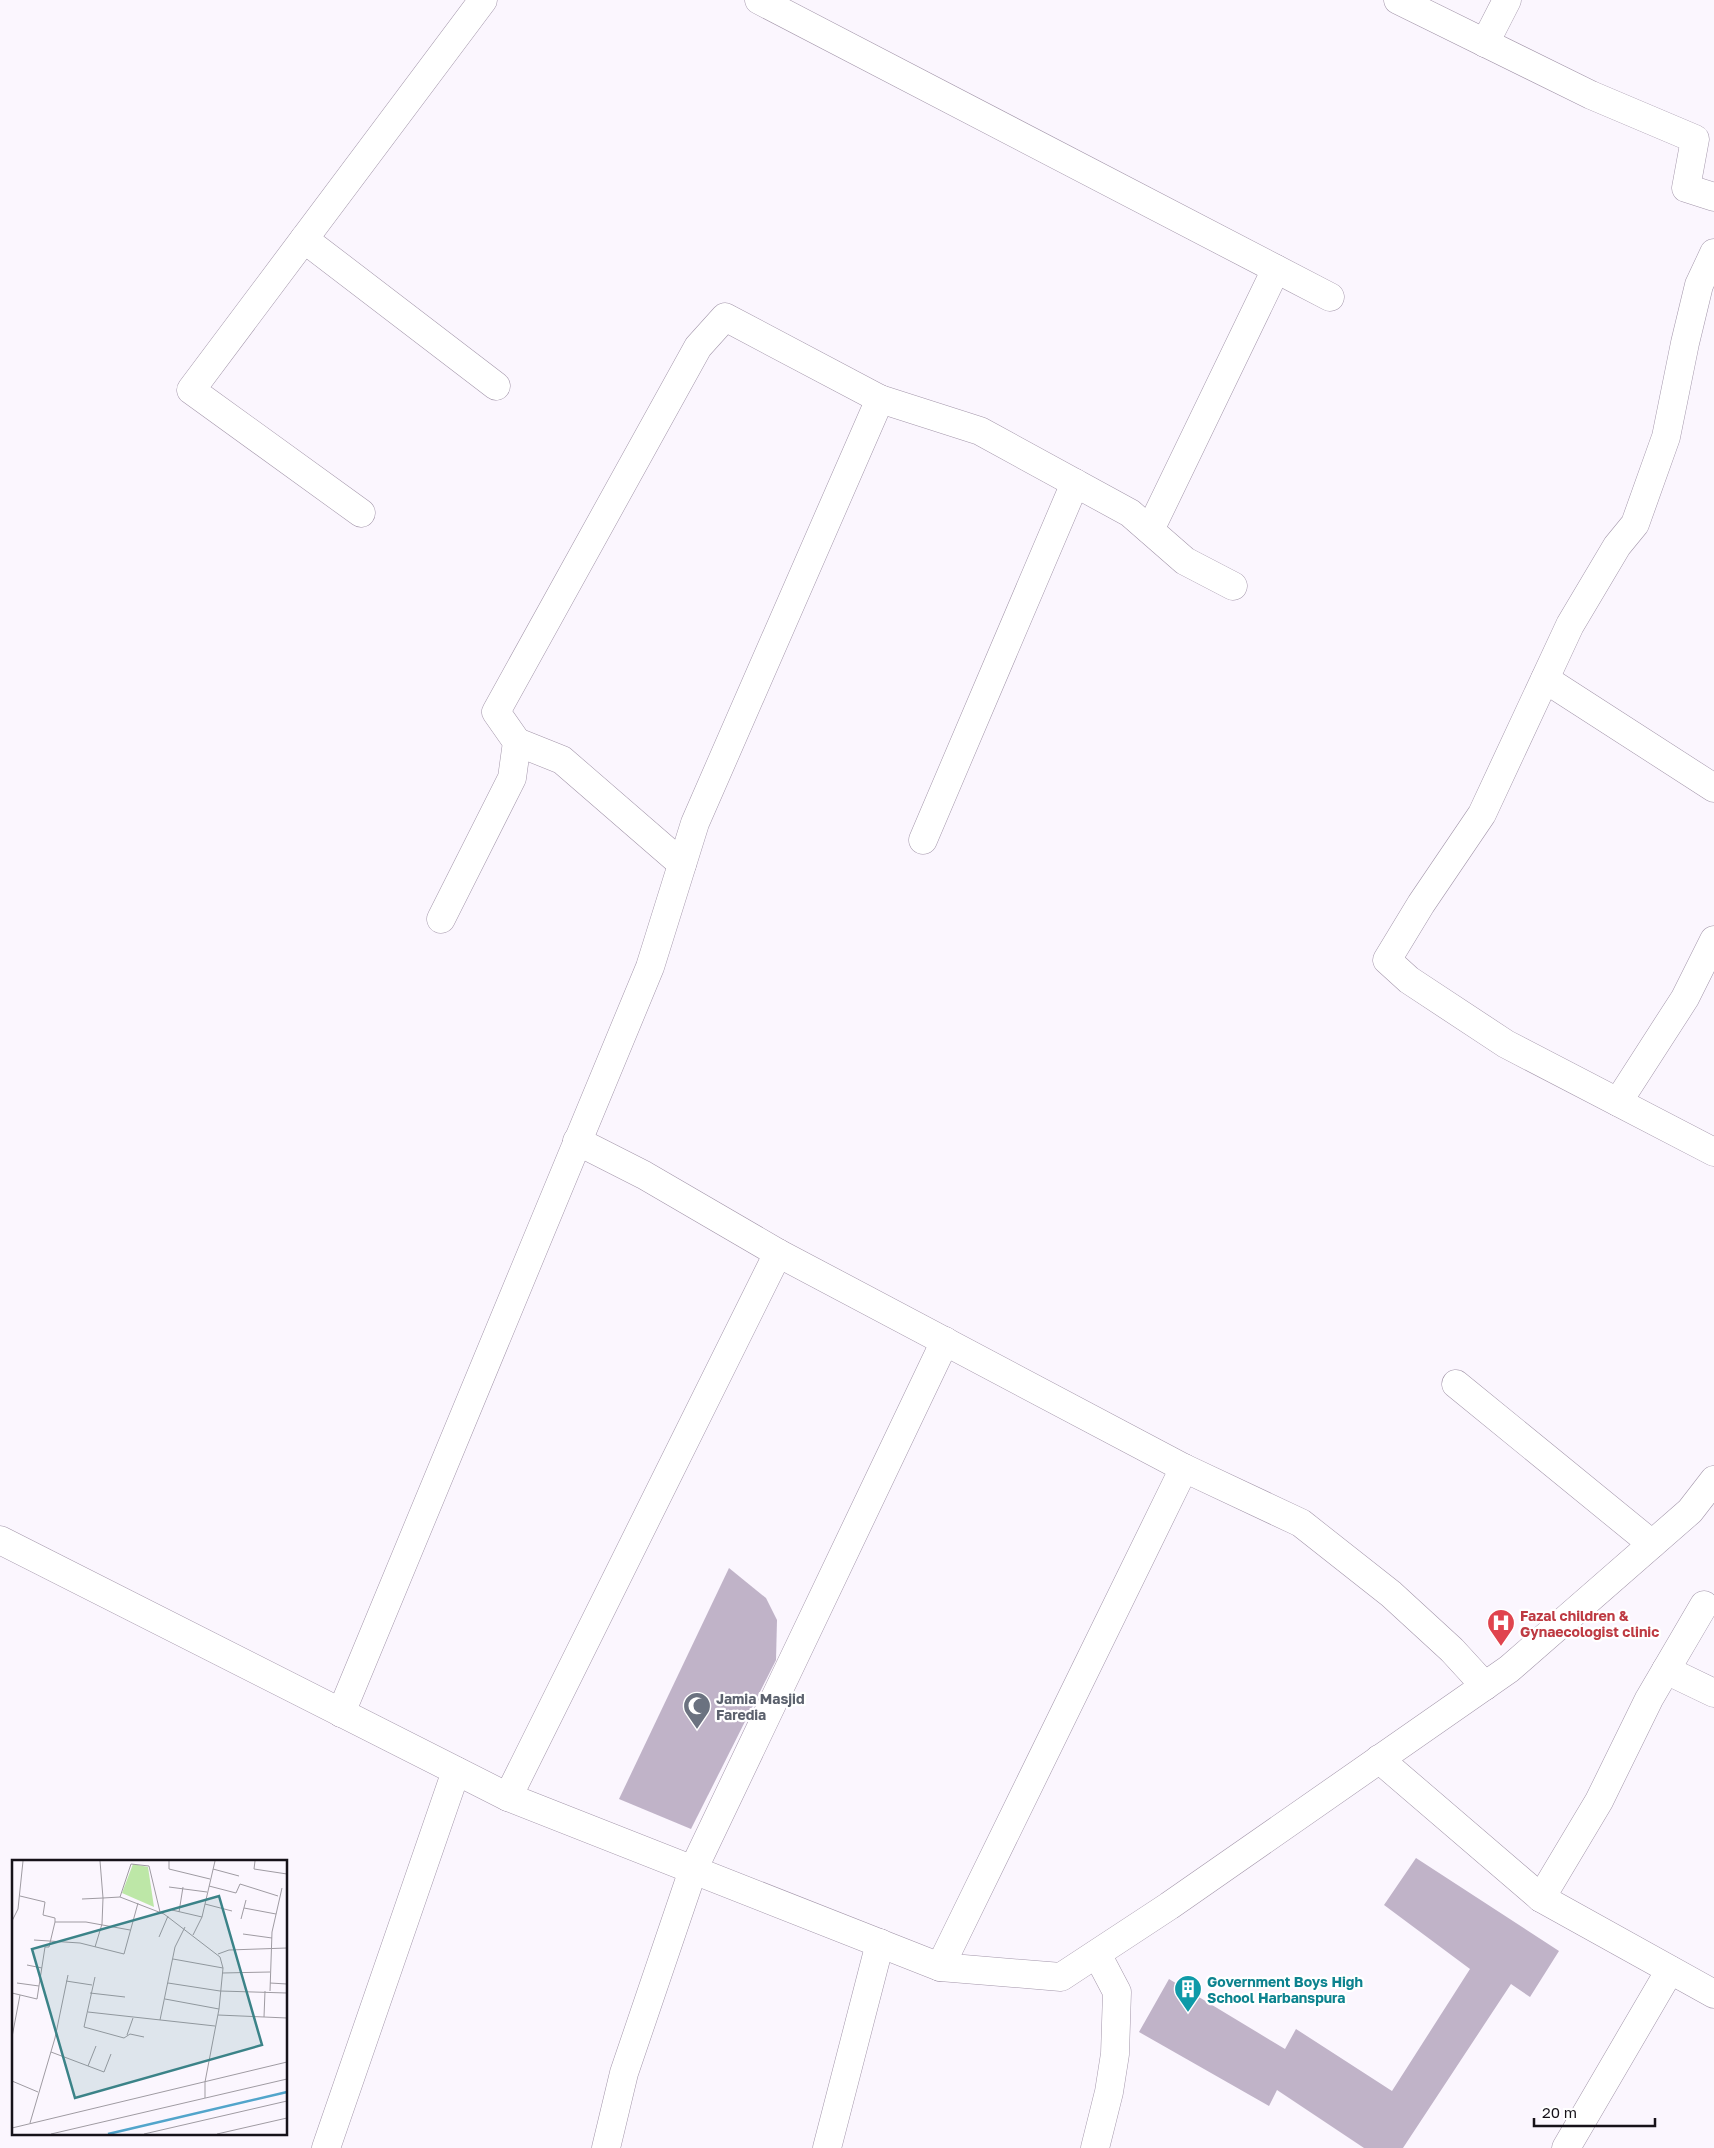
<svg xmlns="http://www.w3.org/2000/svg" width="1714" height="2148" viewBox="0 0 1714 2148" font-family="'Golos Text',sans-serif">
<style>
.building{fill:#c0b3c8}
.lines{fill:none;stroke-linecap:round;stroke-linejoin:round}
.street-casing{stroke:#a396aa;stroke-width:29}
.street{stroke:#fff;stroke-width:28}
.labels{text-anchor:middle;dominant-baseline:central;stroke-width:4.5;stroke-linejoin:round;paint-order:stroke}
.health-label{font-size:14px;font-weight:bold;fill:#be3a42;stroke:#fff;text-anchor:start}
.worship-label{font-size:14px;font-weight:bold;fill:#5b616d;stroke:#fff;text-anchor:start}
.culture-label{font-size:14px;font-weight:bold;fill:#0d838f;stroke:#fff;text-anchor:start}
.inset-river{fill:none;stroke:#52a5cb;stroke-width:2.5}
.inset-road{fill:none;stroke:#9f9ba2;stroke-width:1}
.view{fill:#3b8388;fill-opacity:0.15;stroke:#3b8388;stroke-width:2.5}
.inset-edge{fill:none;stroke:#161219;stroke-width:2.5}
</style>
<rect width="100%" height="100%" fill="#fbf6fe"/>
<!-- building -->
<g class="building">
<path d="M729 1568 766 1598 777 1620 776 1660 691 1829 619 1799Z"/>
<path d="M1416 1858 1559 1951 1530 1997 1511 1984 1403 2148H1364L1277 2090 1269 2106 1139 2032 1169 1979 1285 2049 1296 2029 1392 2091 1470 1969 1384 1905Z"/>
</g>
<g class="lines">
<defs>
<g id="street">
<path d="M759 0 1330 297"/>
<path d="M1398 0 1591 95 1695 139 1686 188 1714 197"/>
<path d="M1485 43 1507 0"/>
<path d="M304 239 496 386"/>
<path d="M1714 253 1699 285 1685 343 1666 437 1635 524 1617 546 1570 625 1482 814 1421 904 1387 960 1409 980 1506 1044 1714 1152"/>
<path d="M361 513 191 390 483 0"/>
<path d="M1150 530 1276 269"/>
<path d="M1545 679 1714 788"/>
<path d="M517 742 562 760 682 864"/>
<path d="M923 840 1075 483"/>
<path d="M441 919 512 778 517 742 496 712 698 347 725 317 880 399 980 431 1130 513 1185 561 1233 586"/>
<path d="M1618 1102 1685 998 1714 940"/>
<path d="M577 1141 644 1175 778 1253 1184 1468 1301 1523 1391 1594 1452 1650 1485 1686"/>
<path d="M1456 1384 1652 1544"/>
<path d="M0 1540 508 1797 940 1967 1061 1977 1169 1906 1509 1669 1690 1511 1714 1480"/>
<path d="M1666 1670 1714 1693"/>
<path d="M341 1713 650 967 695 823 880 399"/>
<path d="M1379 1759 1541 1898 1714 1994"/>
<path d="M508 1797 778 1253"/>
<path d="M1541 1898 1599 1801 1649 1699 1704 1605"/>
<path d="M940 1967 1184 1468"/>
<path d="M326 2148 456 1771"/>
<path d="M606 2148 624 2073 693 1870 945 1341"/>
<path d="M827 2148 880 1943"/>
<path d="M1095 2148 1109 2092 1115 2054 1117 1992 1097 1954"/>
<path d="M1566 2148 1670 1970"/>
</g>
</defs>
<!-- street casing -->
<use href="#street" class="street-casing"/>
<!-- street -->
<use href="#street" class="street"/>
</g>
<!-- icons -->
<defs>
<symbol id="hospital-pin" viewBox="-11 -11 22 30"><path d="M0 17L-7.5 6A9.5 9.5 0 1 1 7.5 6Z" fill="#e0444e" stroke="#fff"/><path d="M-5-5h3v3.5h4V-5h3V5h-3V1.5h-4V5h-3Z" fill="#fff"/></symbol>
<symbol id="mosque-pin" viewBox="-11 -11 22 30"><path d="M0 17L-7.5 6A9.5 9.5 0 1 1 7.5 6Z" fill="#6b7280" stroke="#fff"/><path d="M3.5-4.9A6 6 0 1 0 3.5 4.9A5 5 0 1 1 3.5-4.9Z" fill="#fff"/></symbol>
<symbol id="building-pin" viewBox="-11 -11 22 30"><path d="M0 17L-7.5 6A9.5 9.5 0 1 1 7.5 6Z" fill="#0f9aa8" stroke="#fff"/><path d="M-4-6H4V6H1V3H-1V6H-4ZM-2.5-4.3h1.7v1.8h-1.7ZM.8-4.3h1.7v1.8H.8ZM-2.5-1h1.7V.8h-1.7ZM.8-1h1.7V.8H.8Z" fill="#fff"/></symbol>
</defs>
<g fill-rule="evenodd">
<use href="#hospital-pin" x="1485" y="1607" width="32" height="43"/>
<use href="#mosque-pin" x="681" y="1690" width="32" height="43"/>
<use href="#building-pin" x="1172" y="1973" width="32" height="43"/>
</g>
<g class="labels">
<!-- health labels -->
<g class="health-label">
<text x="1520" y="1615">Fazal children &amp;<tspan x="1520" dy="16">Gynaecologist clinic</tspan></text>
</g>
<!-- worship labels -->
<g class="worship-label">
<text x="716" y="1698">Jamia Masjid<tspan x="716" dy="16">Faredia</tspan></text>
</g>
<!-- culture labels -->
<g class="culture-label">
<text x="1207" y="1981">Government Boys High<tspan x="1207" dy="16">School Harbanspura</tspan></text>
</g>
</g>
<!-- overview -->
<g transform="translate(12 1860)">
<rect width="275" height="275" fill="#fbf6fe"/>
<path d="M121 4 136 7 142 47 110 33Z" fill="#bde7a7"/>
<path class="inset-river" d="M96 274 275 232"/>
<path class="inset-road" d="M157 1V9L198 19M243 1 242 9 275 14M201 9 227 16M197 26 224 33 228 24 266 36M157 27 195 32M8 36 33 42 31 55 43 58V62M108 37 119 4 137 6 148 52M70 39 91 38 88 1M193 44 220 51M232 48 264 54M160 50 190 57M167 52 171 27M229 59 234 40M0 61 6 49 11 1M231 74 260 78M181 75 190 57 203 1M147 77 156 56M22 80 68 83 112 94 126 43M83 87 90 64 91 38 108 37 152 54 208 97 211 108 207 149 193 222V238M206 94 217 90 275 88M161 99 211 108M15 105 30 108M210 113 258 112M83 117 72 167 112 178 118 174 132 177M54 121 80 125M5 123 27 126M156 123 208 131 275 133M258 123 275 124M258 131 260 72 270 28M0 133 25 139 33 87H37L43 62H74L118 70M78 133 113 137M153 139 207 149M76 152 203 166M206 155 275 158M252 157 253 131M148 160 163 87 173 67M115 175 121 158M0 177 8 135M39 192 92 212 99 194M76 206 84 186M0 221 26 232M18 263 43 178 56 115M0 268 275 202M39 274 275 219M132 274 275 241M205 274 275 258"/>
<path class="view" d="M207 36 250 185 63 238 20 89Z"/>
<rect width="275" height="275" class="inset-edge"/>
</g>
<!-- scale -->
<path d="M1534 2118v8h121v-8" fill="none" stroke="#161219" stroke-width="2.5"/>
<text x="1542" y="2118" font-size="15" fill="#161219" stroke="#ffffff" stroke-width="4" paint-order="stroke">20 m</text>
</svg>
